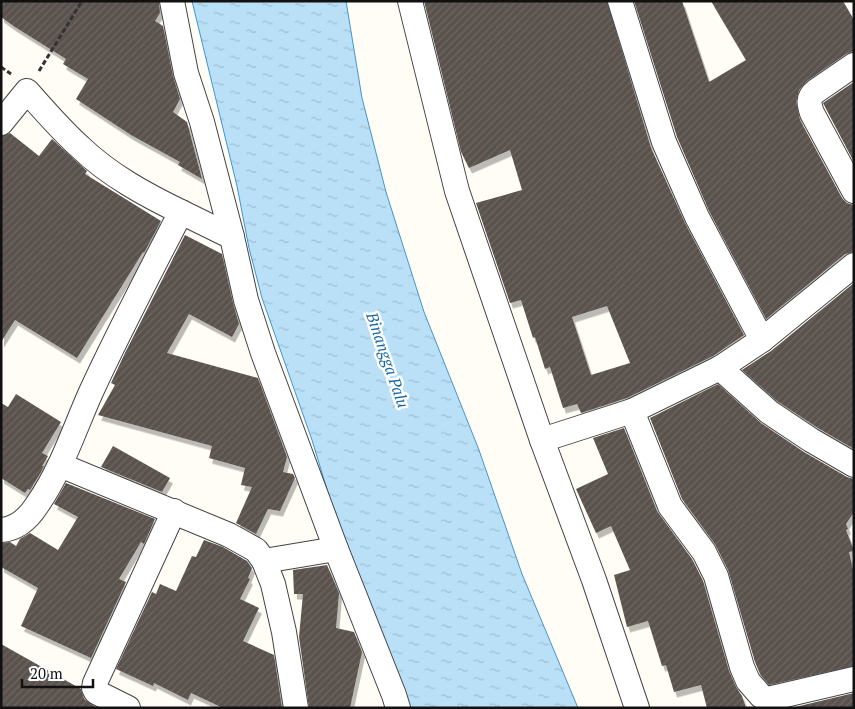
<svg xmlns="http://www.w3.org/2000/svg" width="855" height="709" viewBox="0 0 855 709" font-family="'PT Serif',serif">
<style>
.water{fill:url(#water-ripples);stroke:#3f96cf}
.building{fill:url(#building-hatch);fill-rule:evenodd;filter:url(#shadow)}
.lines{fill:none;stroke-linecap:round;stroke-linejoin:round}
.minor-casing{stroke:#444;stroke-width:26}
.path{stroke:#333;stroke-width:3;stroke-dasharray:5 2.5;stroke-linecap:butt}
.minor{stroke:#fff;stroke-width:24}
.labels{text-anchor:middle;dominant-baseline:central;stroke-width:5;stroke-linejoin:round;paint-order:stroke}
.water-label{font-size:16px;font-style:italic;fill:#1768a6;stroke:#fff}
</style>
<defs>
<pattern id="water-ripples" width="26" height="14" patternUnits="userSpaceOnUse" patternTransform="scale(1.25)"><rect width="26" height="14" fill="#b9e0f7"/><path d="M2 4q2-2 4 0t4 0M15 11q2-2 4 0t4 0" fill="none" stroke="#9ebfd3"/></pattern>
<pattern id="building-hatch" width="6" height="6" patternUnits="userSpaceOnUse" patternTransform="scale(1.25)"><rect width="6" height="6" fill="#5a524d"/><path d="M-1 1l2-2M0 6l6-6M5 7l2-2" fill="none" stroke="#6d6662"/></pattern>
<filter id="shadow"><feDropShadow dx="3" dy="5.5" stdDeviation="0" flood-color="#0004"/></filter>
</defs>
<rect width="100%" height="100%" fill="#fffdf5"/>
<!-- water -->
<path class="water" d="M192 1H346L362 98 386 192 424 312 479 450 522 574 578 708H401L343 542 312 440 262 298 249 248 237 186Z"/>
<!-- building -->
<g class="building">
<path d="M1 1H159L160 13 155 21 163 26 173 76 180 99 173 112 187 122 202 179 178 165 180 162 131 135 76 99 88 79 63 64 66 59 15 27 1 17Z"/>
<path d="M424 1H607L651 148 685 223 744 335 713 356 627 398 581 413 577 404 563 408 550 367 545 369 535 337 533 338 521 300 510 303 476 203 522 190 510 150 469 168 461 152ZM607 306 630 363 591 375 572 317Z"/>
<path d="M634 1H682L709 82 746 60 711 1H843L854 20V51L846 54 807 81 799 90 796 102 800 120 842 198 847 203 854 205V252L845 254 766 319 709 211 677 137Z"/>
<path d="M854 82V162L823 103Z"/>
<path d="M10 133 39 156 52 139 87 171 85 174 161 221 144 253 143 252 77 358 15 320 1 342V136Z"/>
<path d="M185 235 222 254 233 303 239 324 232 337 189 314 167 353 258 378 287 457 283 472 293 474 295 478 280 511 268 509 256 534 236 523 252 487 241 485 245 468 209 458 212 446 98 415 115 385 111 383 125 353Z"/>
<path d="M854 283V449L818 428 777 401 742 370 771 351Z"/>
<path d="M718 384 761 423 804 452 847 477 854 479V512L846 524 848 529 846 530 854 551 849 552 854 574V666L769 685 760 674 755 662 728 570 715 544 682 499 650 418Z"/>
<path d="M16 394 61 422 42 453 48 456 42 466H44L41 472 30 490 28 489 25 493 1 478V403L8 407Z"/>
<path d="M624 428 657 511 692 559 703 581 729 671 736 687 742 696 746 708H707L701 685 674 692 666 665 662 666 648 621 627 627 614 575 630 570 611 526 596 533 576 489 608 474 593 438Z"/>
<path d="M113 446 170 478 162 492 101 467Z"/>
<path d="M66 483 155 519 144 544 141 542 119 579 126 582 91 658 21 626 38 588 1 567V543L10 542 16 546 20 539 30 533 58 550 78 517 54 504Z"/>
<path d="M204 540 223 547 247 561 252 568 248 578 250 579 240 599 259 608 243 641 274 655 282 708H223L191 693 188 700 154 683 153 686 116 669 152 592 156 594 160 584 176 591 192 556 196 557Z"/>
<path d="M327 565 339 593 336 628 354 632 362 652 350 708H309L299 637 303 594H294L293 570Z"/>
<path d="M1 644 81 689 84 699 97 708H1Z"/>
<path d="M854 693V708H791Z"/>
</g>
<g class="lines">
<defs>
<g id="minor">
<path d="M172 1 186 73 202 122 232 237 246 300 263 353 336 549 394 695 398 708"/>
<path d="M410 1 457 191 542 440 594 580 637 708"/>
<path d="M620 1 664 142 697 217 762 340"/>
<path d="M854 65 816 91C807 98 809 104 812 113L854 191"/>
<path d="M1 123 27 91C44 110 61 130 80 147 109 175 146 195 181 212 150 272 119 331 91 392 74 430 61 471 37 505 28 519 17 529 1 530"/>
<path d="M181 212 232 237"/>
<path d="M720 368 769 412 811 440 854 465"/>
<path d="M632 411 670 506 704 552 716 576 742 667 748 681 761 696 768 699 854 679"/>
<path d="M542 440 632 411 720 368 762 340 854 265"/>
<path d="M60 465 229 535 256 550 264 561 273 584 284 632 296 708"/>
<path d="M264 561 336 549"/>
<path d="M128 708 96 692 94 688 95 683 174 511"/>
</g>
</defs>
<!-- minor casing -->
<use href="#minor" class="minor-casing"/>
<!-- path -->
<g class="path">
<path d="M1 67 11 74"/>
<path d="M39 71 82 1"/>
</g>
<!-- minor -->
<use href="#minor" class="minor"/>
</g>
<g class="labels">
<!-- water labels -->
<g class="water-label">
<text transform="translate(388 360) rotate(71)">Binangga Palu</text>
</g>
</g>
<!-- border -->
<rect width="855" height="709" fill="none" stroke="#111111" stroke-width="5"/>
<!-- scale -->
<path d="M22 679v8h71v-8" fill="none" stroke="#111111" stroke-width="2.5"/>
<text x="30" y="679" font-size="15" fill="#111111" stroke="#ffffff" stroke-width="4" paint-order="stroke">20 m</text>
</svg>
